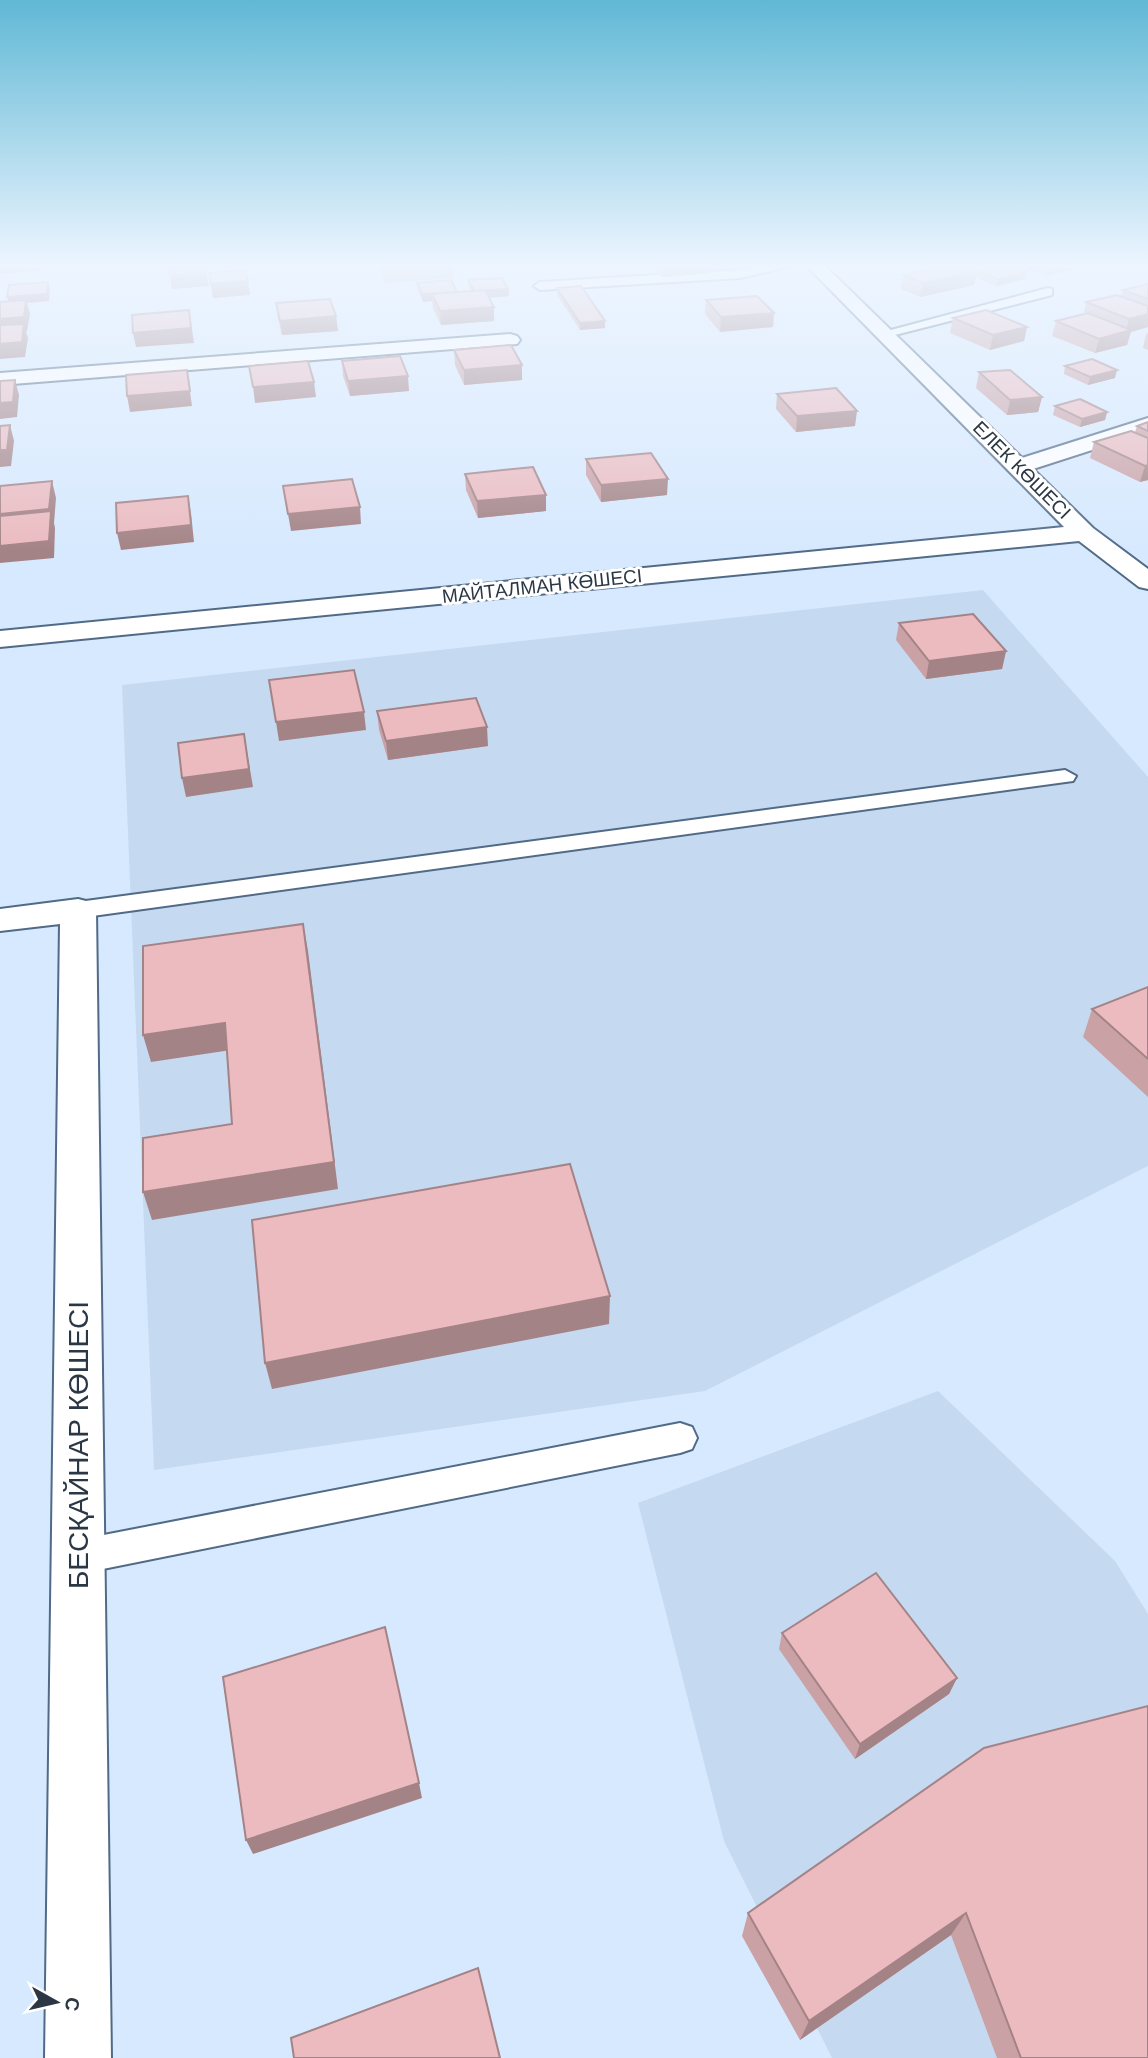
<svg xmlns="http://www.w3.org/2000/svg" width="1148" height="2058" viewBox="0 0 1148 2058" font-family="Arial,sans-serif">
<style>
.built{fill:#c5d9f1}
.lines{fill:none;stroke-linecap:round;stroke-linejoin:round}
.lane-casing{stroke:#506a87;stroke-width:4}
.street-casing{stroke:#506a87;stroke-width:4}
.lane{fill:#fff;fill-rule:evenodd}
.street{fill:#fff;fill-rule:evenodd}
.wall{fill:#caa1a5}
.shaded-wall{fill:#a48386}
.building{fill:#ebbbc0;stroke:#a48386;stroke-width:2}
.labels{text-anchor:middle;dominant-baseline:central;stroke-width:6;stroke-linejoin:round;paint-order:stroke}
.far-street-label{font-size:19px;fill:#2b3744;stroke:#fff}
.near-street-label{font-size:28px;fill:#2b3744;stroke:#fff}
</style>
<rect width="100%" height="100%" fill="#d7e9fe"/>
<!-- built -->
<g class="built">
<path d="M983 590 1148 777V1166L705 1391 154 1470 122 685Z"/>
<path d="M938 1391 1115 1561 1148 1614V2058H832L724 1841 638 1503Z"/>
</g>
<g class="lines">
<defs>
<g id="lane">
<path d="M777 263H805L740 278 540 290 534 286 540 282 740 270Z"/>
<path d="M1048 288 1052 289V295L883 338 876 334Z"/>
<path d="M1065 770 1076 776 1073 781 78 918 70 915 66 910 70 905 78 902Z"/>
<path d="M680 1423 692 1427 697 1438 692 1449 680 1453 78 1574 65 1569 60 1557 65 1545 78 1540Z"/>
</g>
<g id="street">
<path d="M804 263H822L1022 458 1148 418V432L1033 469 1093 528 1148 569V589L1139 587 1079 541 0 647V631L1064 527Z"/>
<path d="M510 334 517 336 520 340 517 344 0 385V373Z"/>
<path d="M78 899 90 902 96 910 111 2058H45L60 924 0 931V909Z"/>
</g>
</defs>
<!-- lane casing -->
<use href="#lane" class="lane-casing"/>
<!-- street casing -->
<use href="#street" class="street-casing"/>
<!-- lane -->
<use href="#lane" class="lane"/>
<!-- street -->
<use href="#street" class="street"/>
</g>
<!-- wall -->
<g class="wall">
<path d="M381 263H453L454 278 385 283 381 272Z"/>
<path d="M650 263H712L711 273 662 277Z"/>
<path d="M1077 263 1075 269 1047 276 1016 264Z"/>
<path d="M967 267 1025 279 996 286 976 278 974 285 920 297 901 289 903 275Z"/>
<path d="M468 280 508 289 509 296 489 298 494 321 441 325 433 308 432 301 423 302 418 290 417 283 457 292 471 291 469 287Z"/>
<path d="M1148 284V327L1131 332 1127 345 1095 353 1052 336 1056 321 1084 314 1086 302 1121 296 1123 290Z"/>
<path d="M557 288 605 328 580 330 557 295Z"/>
<path d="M706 300 773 327 720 332 705 314Z"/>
<path d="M276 303 336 316 338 331 282 335 278 318Z"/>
<path d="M953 318 1027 327 1024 341 990 350 950 333Z"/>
<path d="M1148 333V350L1143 348 1146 334Z"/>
<path d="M454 350 522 365V380L464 385 455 365Z"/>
<path d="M342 361 409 391 350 396 343 376Z"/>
<path d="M1065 366 1115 378 1088 385 1064 374Z"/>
<path d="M979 372 1042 397 1038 412 1007 415 976 388Z"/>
<path d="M777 394 855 426 796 432 776 409Z"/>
<path d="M1055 406 1107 412 1105 420 1080 427 1053 415Z"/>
<path d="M1148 422V480L1140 482 1090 458 1094 442 1135 432 1137 426Z"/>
<path d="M586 459 667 495 601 502 586 475Z"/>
<path d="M465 474 546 511 478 518 466 490Z"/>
<path d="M899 623 1006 651 1002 669 926 679 896 640Z"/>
<path d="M377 711 488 746 388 760 379 730Z"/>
<path d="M1148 987V1097L1083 1037 1092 1009Z"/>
<path d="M782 1633 957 1678 949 1694 855 1759 779 1649Z"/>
<path d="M984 1748 1148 2058H997L951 1935 800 2040 742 1936 748 1913Z"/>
</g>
<!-- shaded-wall -->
<g class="shaded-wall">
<path d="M0 263H42L41 271 0 274Z"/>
<path d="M550 263H582V267L550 269Z"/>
<path d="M712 263 711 273 662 277V264Z"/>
<path d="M1071 263H1077L1075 269 1047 276 1049 268Z"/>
<path d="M977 271 974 285 920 297 923 283Z"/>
<path d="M206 272 209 286 172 289 170 275Z"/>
<path d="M1027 272 1025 279 996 286 998 279Z"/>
<path d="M248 281 250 295 213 298 211 284Z"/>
<path d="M48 282 50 289 49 301 27 303 30 314 27 331 26 332 28 338 25 357 0 359V319L9 304 7 297Z"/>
<path d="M508 289 509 296 475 299 474 292Z"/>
<path d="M457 292 432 294V301L423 302 422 294Z"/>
<path d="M494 307V321L441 325 440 311Z"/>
<path d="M189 310 194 343 136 347 133 333Z"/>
<path d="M774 313 773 327 720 332 721 317Z"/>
<path d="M1148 314V327L1131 332 1127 345 1095 353 1099 339 1126 331 1129 319Z"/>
<path d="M336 316 338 331 282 335 280 321Z"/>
<path d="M605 321V328L580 330V323Z"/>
<path d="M1027 327 1024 341 990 350 993 335Z"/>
<path d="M522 365V380L464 385V370Z"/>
<path d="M187 370 192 406 130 412 127 396Z"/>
<path d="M1117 370 1115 378 1088 385 1090 377Z"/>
<path d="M408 376 409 391 350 396 348 381Z"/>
<path d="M15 380 19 395 17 417 0 419V403Z"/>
<path d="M314 382 316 397 255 403 253 387Z"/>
<path d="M1042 397 1038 412 1007 415 1010 400Z"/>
<path d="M857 411 855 426 796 432 797 416Z"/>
<path d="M1107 412 1105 420 1080 427 1082 419Z"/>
<path d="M10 425 14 441 11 466 0 467V450Z"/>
<path d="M1148 465V480L1140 482 1145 466Z"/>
<path d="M668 479 667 495 601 502V485Z"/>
<path d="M52 481 56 498 54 523 55 528 54 558 0 563V514Z"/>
<path d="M546 495V511L478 518 477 501Z"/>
<path d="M188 496 191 513 194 542 121 550 117 533Z"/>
<path d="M360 507 361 524 291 531 288 514Z"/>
<path d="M1006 651 1002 669 926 679 929 661Z"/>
<path d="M364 712 366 730 279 741 276 722Z"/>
<path d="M487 727 488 746 388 760 386 741Z"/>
<path d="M244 734 253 787 186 797 182 778Z"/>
<path d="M303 924 308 951 338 1189 152 1220 143 1192 334 1162Z"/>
<path d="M225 1023 231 1050 151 1062 143 1035Z"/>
<path d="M610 1296 609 1324 272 1389 265 1363Z"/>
<path d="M957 1678 949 1694 855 1759 860 1744Z"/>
<path d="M419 1783 422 1798 253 1854 246 1840Z"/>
<path d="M966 1913 951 1935 800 2040 809 2021Z"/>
</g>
<!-- building -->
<g class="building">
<path d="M178 263H205L206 272 170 275 169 264Z"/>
<path d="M382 263H453V265L384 269Z"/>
<path d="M956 263 977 271 923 283 903 275Z"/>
<path d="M980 263H1004L1027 272 998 279 967 266Z"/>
<path d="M1035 263H1071L1049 268Z"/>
<path d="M245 270 248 281 211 284 209 273Z"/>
<path d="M502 278 508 289 474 291 468 280Z"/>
<path d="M451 280 457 292 422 294 417 283Z"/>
<path d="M48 282 47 294 7 297 9 285Z"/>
<path d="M1148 284V299L1123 290Z"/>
<path d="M581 286 605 321 580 323 557 288Z"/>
<path d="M485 290 494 307 440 311 432 294Z"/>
<path d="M1117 295 1148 306V314L1129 319 1086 302Z"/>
<path d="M757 296 774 313 721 317 706 300Z"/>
<path d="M330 299 336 316 280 321 276 303Z"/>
<path d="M26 300 24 317 0 319V302Z"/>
<path d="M189 310 191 328 133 333 132 315Z"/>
<path d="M986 310 1027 327 993 335 953 318Z"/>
<path d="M1088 313 1131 330 1099 339 1056 321Z"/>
<path d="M24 324 22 342 0 344V325Z"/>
<path d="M511 345 522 365 464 370 454 350Z"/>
<path d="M400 356 408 376 348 381 342 361Z"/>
<path d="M1092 359 1117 370 1090 377 1065 366Z"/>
<path d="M308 361 314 382 253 387 249 366Z"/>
<path d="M187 370 190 391 127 396 126 375Z"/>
<path d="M1010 370 1042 397 1010 400 979 372Z"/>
<path d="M15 380 13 402 0 403V381Z"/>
<path d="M836 388 857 411 797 416 777 394Z"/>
<path d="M1080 399 1107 412 1082 419 1055 406Z"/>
<path d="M1148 422V431L1137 426Z"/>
<path d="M10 425 7 450H0V426Z"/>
<path d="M1131 431 1148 438V465L1145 466 1094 442Z"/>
<path d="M651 453 668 479 601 485 586 459Z"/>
<path d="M533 467 546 495 477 501 465 474Z"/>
<path d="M352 479 360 507 288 514 283 486Z"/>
<path d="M52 481 49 509 0 514V486Z"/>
<path d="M188 496 191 525 117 533 116 503Z"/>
<path d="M51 511 49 541 0 546V516Z"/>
<path d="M973 614 1006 651 929 661 899 623Z"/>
<path d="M354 670 364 712 276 722 269 680Z"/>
<path d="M476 698 487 727 386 741 377 711Z"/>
<path d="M244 734 249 769 182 778 178 743Z"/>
<path d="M303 924 334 1162 143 1192V1138L232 1124 225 1023 143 1035V946Z"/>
<path d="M1148 987V1059L1092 1009Z"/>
<path d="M570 1164 610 1296 265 1363 252 1220Z"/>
<path d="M876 1573 957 1678 860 1744 782 1633Z"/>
<path d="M385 1627 419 1783 246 1840 223 1677Z"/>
<path d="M1148 1706V2058H1021L966 1913 809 2021 748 1913 984 1748Z"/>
<path d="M478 1968 500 2058H294L291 2038Z"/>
</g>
<!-- sky -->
<linearGradient id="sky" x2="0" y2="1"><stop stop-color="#60b8d5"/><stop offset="0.48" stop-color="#edf5ff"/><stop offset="1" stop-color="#edf5ff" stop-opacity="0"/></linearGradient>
<rect width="1148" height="552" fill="url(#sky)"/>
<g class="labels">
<!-- far-street labels -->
<g class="far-street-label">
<text transform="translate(1022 470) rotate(45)">ЕЛЕК КӨШЕСІ</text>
<text transform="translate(542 586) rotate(-6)">МАЙТАЛМАН КӨШЕСІ</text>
</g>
<!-- near-street labels -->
<g class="near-street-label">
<text transform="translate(78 1445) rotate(-90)">БЕСҚАЙНАР КӨШЕСІ</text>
</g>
</g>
<!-- north arrow -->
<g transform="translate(56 2002) rotate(98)" stroke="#ffffff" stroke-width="5" paint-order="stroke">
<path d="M0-5L12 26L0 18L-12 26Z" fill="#2b3744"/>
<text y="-10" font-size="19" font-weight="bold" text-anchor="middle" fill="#2b3744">С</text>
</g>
</svg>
